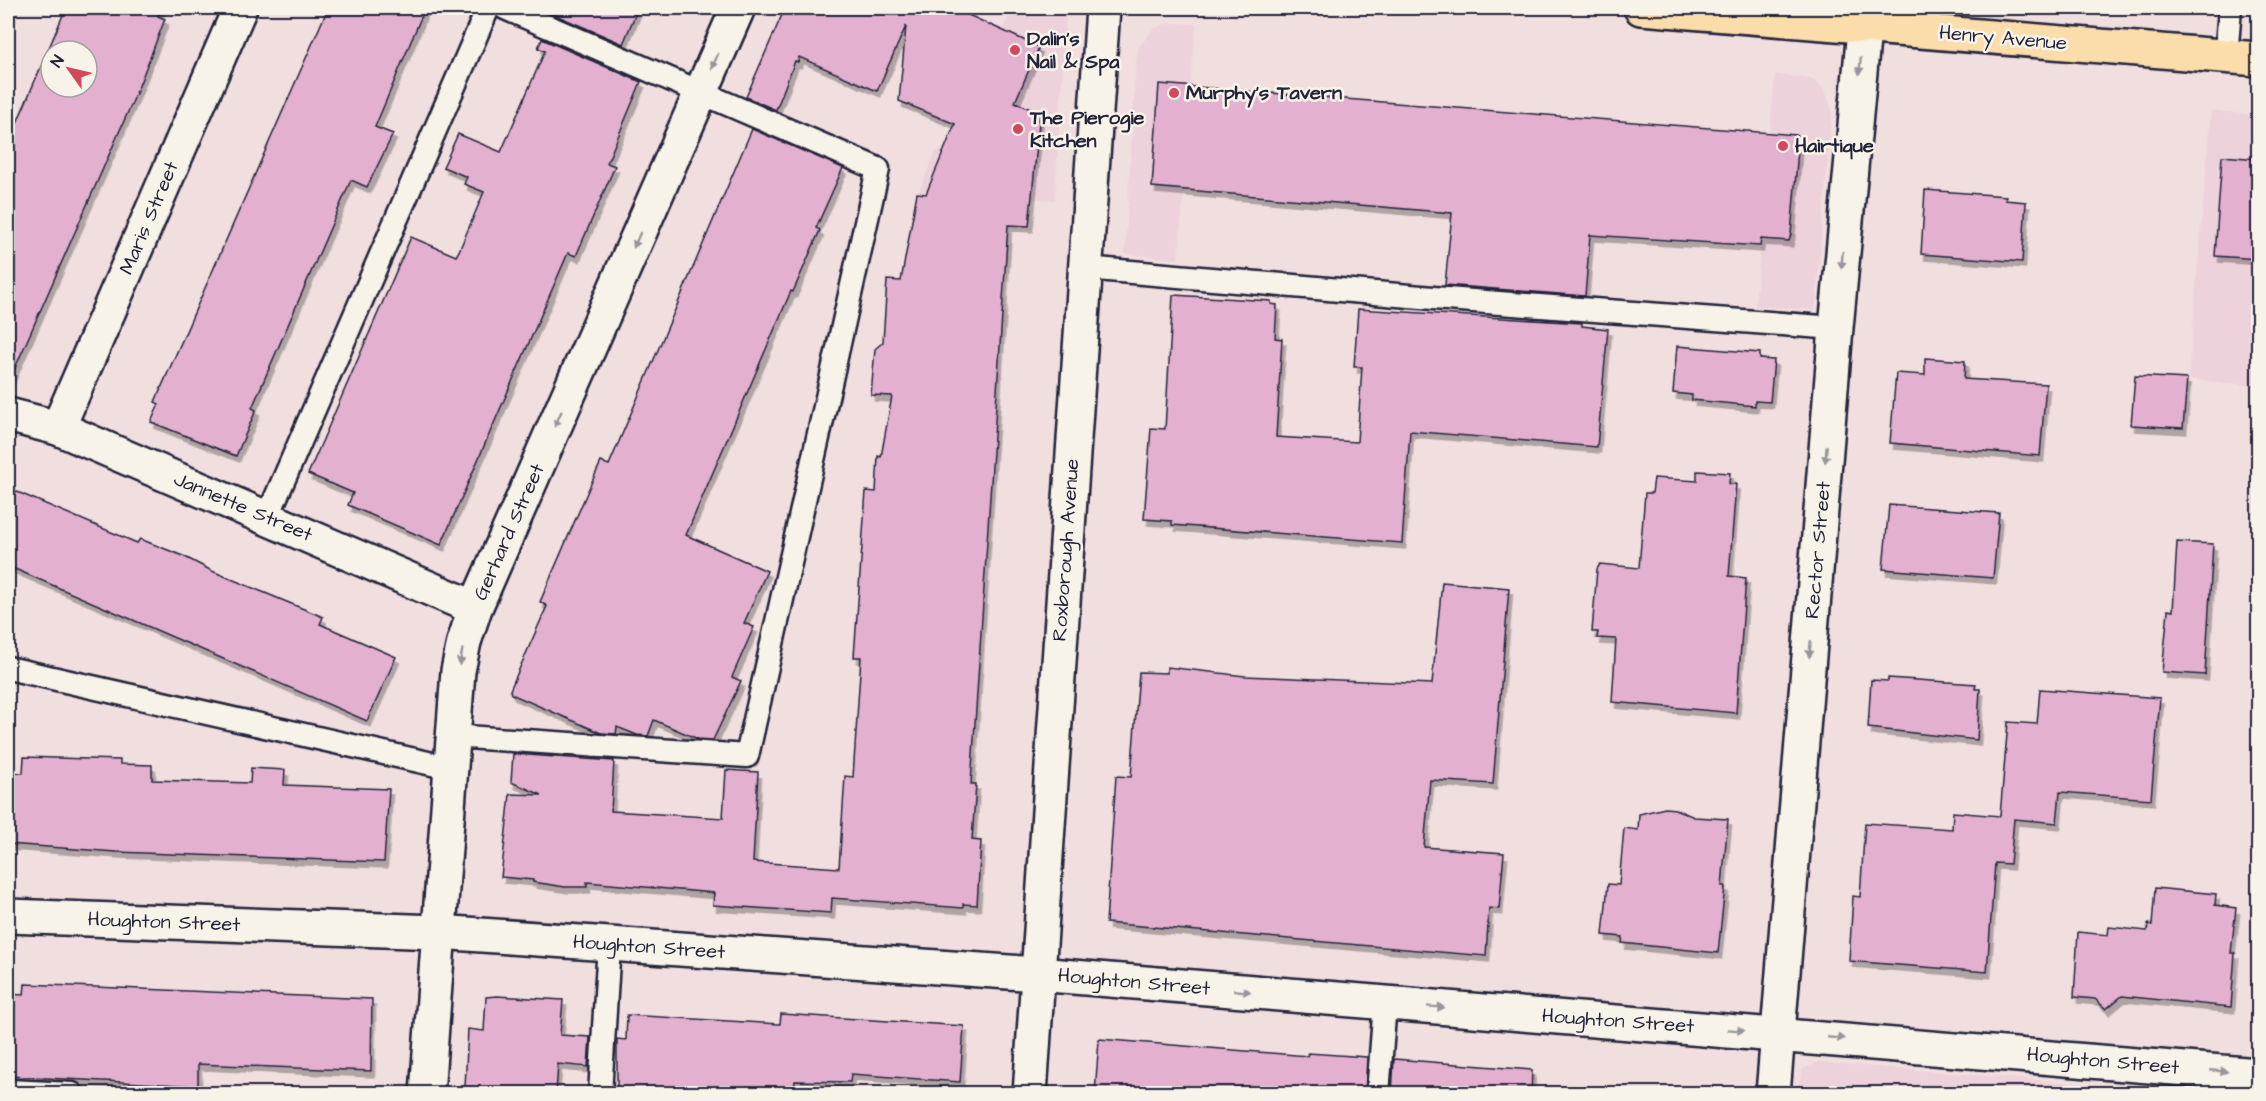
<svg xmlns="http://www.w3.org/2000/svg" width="2266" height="1101" viewBox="0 0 2266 1101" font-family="'Architects Daughter',sans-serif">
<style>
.built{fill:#edd1db}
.building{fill:#e3b1cf;stroke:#22223b;stroke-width:1.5;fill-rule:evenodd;filter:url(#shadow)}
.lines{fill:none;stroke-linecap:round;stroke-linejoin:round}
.service-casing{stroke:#22223b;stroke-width:27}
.minor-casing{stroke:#22223b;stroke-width:38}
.primary-casing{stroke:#22223b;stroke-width:38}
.service{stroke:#f7f3e8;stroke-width:22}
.minor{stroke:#f7f3e8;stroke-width:33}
.primary{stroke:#fbddab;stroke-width:33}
.oneway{fill:#97959a}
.poi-dot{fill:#d1495b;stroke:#f7f3e8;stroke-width:2}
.labels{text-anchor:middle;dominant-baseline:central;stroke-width:5;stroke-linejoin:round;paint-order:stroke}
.street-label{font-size:20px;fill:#22223b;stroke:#f7f3e8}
.poi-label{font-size:20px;font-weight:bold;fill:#22223b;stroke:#f7f3e8;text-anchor:start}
</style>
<defs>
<filter id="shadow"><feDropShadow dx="3.5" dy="6" stdDeviation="0" flood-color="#0004"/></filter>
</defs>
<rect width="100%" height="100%" fill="#f1dfe0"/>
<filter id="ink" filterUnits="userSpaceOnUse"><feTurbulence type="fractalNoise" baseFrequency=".0167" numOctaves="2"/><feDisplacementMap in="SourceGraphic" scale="12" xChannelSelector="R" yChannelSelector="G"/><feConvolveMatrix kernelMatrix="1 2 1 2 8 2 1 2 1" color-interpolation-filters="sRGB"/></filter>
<g filter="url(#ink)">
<!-- built -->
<g class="built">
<path d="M1012 8H1064L1066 13 1055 200 919 192 936 151 948 152Z"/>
<path d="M1176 23 1196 24 1182 183 1184 184V190L1178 259 1125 254 1136 60 1139 47 1153 29 1165 24Z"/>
<path d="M1775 74 1810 79 1818 83 1825 90 1832 110 1815 310 1755 306Z"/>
<path d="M2211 111 2258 115V386L2188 379Z"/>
<path d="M1818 1062 2131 1088V1094L1797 1093 1802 1070Z"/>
</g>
<!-- building -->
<g class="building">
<path d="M66 8H161L158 16 165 19 135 96 8 384V144ZM51 51H87V87H51Z"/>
<path d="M328 8H425L375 127 393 134 367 187 351 180 252 408 256 410 236 456 151 422 159 404 155 402Z"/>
<path d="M556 8H638L623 44 553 14Z"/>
<path d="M785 8H953L1039 47 1015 102 1040 113 1029 226 1008 225 971 784H976L972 840 981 841 977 905 963 904V908L832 898 831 913 713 905 714 893 587 882V887H565L533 882V880L501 877 510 794 542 795 511 782 513 754 614 761 611 811 723 818 726 770 758 772 753 862 839 868 845 776 853 777 861 657H854L866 491 876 492 878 456 881 457 892 396 871 395 875 349 883 342 887 280 901 281 917 193 926 194 955 124 899 101 906 26 877 91 799 57 798 62 795 61 776 110 746 97Z"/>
<path d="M542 39 641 82 607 163 615 166 576 256 568 253 441 545 348 505 353 493 308 474 411 237 456 256 459 251 484 192 464 184 467 177 443 167 458 134 501 152 545 51 538 48Z"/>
<path d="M1159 84 1796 135 1799 137 1791 234 1789 241 1761 239 1760 246 1590 235 1585 296 1445 285 1452 213 1152 187Z"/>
<path d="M752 129 843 168 816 228 820 230 793 292 791 291 686 535 767 571 744 623 754 627 732 677 741 681 713 740 698 739 654 720 648 736 637 735 617 727 616 734 601 733 511 694 510 690 547 606 540 602 589 488 601 462 609 465Z"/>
<path d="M2222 156 2259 159V259L2215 256Z"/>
<path d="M1925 190 2006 196 2005 200 2026 202 2022 262 1921 254Z"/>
<path d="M1173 295 1271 301V304L1277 305 1275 338 1282 339 1276 437 1357 442 1362 367H1354L1358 309 1582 323V326L1608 329 1597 447 1410 431 1402 543 1172 525V521L1144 519 1151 428 1165 429Z"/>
<path d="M1677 346 1760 353V359L1774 360 1770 402 1755 401V406L1692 400V395L1673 393Z"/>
<path d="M1925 358 1965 361 1964 379 2046 384 2040 456 1890 443 1896 373 1925 375Z"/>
<path d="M2135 376 2187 379 2183 428 2131 425Z"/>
<path d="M1697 471 1730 473 1729 484H1736L1729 576 1746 578 1736 713 1612 702 1616 639 1597 638 1598 632H1592L1597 569 1600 564 1639 568 1645 493H1652L1654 478 1697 481Z"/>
<path d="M8 488 137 543 140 539 183 556 212 571 323 617 320 624 396 657 367 721 8 566Z"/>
<path d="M1889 505 1999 513 1993 578 1883 569Z"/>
<path d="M2177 542 2213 544 2205 675 2162 672 2168 610 2173 611Z"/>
<path d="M1442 582 1509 588 1493 784 1430 780 1424 847 1504 853 1499 909 1489 908 1486 956 1106 923 1116 776 1131 777 1139 672 1167 673V667L1245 676 1432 684Z"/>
<path d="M1888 678 1976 684 1975 689H1980L1977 740 1868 728 1871 680 1888 681Z"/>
<path d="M2040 689 2160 698 2151 799 2060 792 2057 823 2014 819 2010 864 1995 863 1987 972 1849 961 1853 896 1860 897 1865 823 1952 829 1953 812 2000 816 2008 722 2037 724Z"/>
<path d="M24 757 120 760V764L152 765V780L250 783 251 768 285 770 284 785 389 789 384 862 116 852 8 844V772L23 773Z"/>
<path d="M1665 808 1675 809 1694 817 1728 819 1722 886H1725L1718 953 1622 943 1623 937 1603 935 1608 884 1619 885 1624 828 1638 830 1639 814Z"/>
<path d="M2155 888 2216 894 2215 905 2236 908 2231 953H2235L2231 1007 2122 996 2106 1009 2095 999 2074 997 2078 932 2108 935 2109 927 2147 931 2148 924 2152 925Z"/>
<path d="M25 984 372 999 371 1071 198 1064V1086L8 1076V994L24 995Z"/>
<path d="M497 996 563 1000 560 1035 590 1037 588 1067 558 1064 556 1094H468L469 1087H465L468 1029 484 1031 486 997Z"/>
<path d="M781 1014 964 1026 960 1082 851 1074 850 1082 795 1081 794 1094H617V1039L626 1040 627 1015 780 1024Z"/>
<path d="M1099 1039 1308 1056V1053L1367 1057 1365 1094H1095Z"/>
<path d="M1394 1059 1532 1070 1531 1094H1392Z"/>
</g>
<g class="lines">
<defs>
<g id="service">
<path d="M2226 57 2230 8"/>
<path d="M1085 268 1433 298 1836 328"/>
<path d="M267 518 488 8"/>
<path d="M8 668 450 768"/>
<path d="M452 736 747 756 878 169 505 8"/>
<path d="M8 1091 72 1094"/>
<path d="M600 1094 609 944"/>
<path d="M1378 1094 1385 1003"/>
</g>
<g id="minor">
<path d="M8 415 58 428 88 441 475 608"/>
<path d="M58 428 240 8"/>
<path d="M8 916 438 932 609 944 1037 974 2258 1075"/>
<path d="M427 1094 458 671 464 642 475 608 738 8"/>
<path d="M1030 1094 1103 8"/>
<path d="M1773 1094 1836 328 1866 8"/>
</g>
<path id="primary" d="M1641 8 2258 59"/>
</defs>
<!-- service casing -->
<use href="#service" class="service-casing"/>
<!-- minor casing -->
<use href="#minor" class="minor-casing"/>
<!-- primary casing -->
<use href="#primary" class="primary-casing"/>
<!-- service -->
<use href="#service" class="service"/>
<!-- minor -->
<use href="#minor" class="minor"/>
<!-- primary -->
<use href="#primary" class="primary"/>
</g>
<!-- one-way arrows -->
<defs><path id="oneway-solid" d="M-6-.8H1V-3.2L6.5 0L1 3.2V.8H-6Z" transform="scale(1.5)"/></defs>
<g class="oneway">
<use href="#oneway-solid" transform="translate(715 61) rotate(113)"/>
<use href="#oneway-solid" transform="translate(1860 66) rotate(95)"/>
<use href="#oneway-solid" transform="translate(637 240) rotate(114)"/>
<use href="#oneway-solid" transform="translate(1842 260) rotate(95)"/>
<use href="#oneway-solid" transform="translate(558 419) rotate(114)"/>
<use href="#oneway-solid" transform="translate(1826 454) rotate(95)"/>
<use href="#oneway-solid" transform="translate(1810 649) rotate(95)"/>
<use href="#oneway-solid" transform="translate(461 657) rotate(101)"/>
<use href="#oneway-solid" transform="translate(1242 991) rotate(5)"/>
<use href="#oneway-solid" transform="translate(1436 1007) rotate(4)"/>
<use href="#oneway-solid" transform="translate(1736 1030) rotate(4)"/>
<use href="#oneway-solid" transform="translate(1836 1038) rotate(5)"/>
<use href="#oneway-solid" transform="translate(2219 1071) rotate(5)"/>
</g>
</g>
<!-- markers -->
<g class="poi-dot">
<circle cx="1015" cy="50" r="6"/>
<circle cx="1174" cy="93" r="6"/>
<circle cx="1018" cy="129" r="6"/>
<circle cx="1783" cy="146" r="6"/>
</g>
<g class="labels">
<!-- street labels -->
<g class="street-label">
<text transform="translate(2003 38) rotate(5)">Henry Avenue</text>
<text transform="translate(149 218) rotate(-67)">Maris Street</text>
<text transform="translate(243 507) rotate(23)">Jannette Street</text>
<text transform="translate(509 532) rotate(-66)">Gerhard Street</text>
<text transform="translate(1066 550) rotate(-86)">Roxborough Avenue</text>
<text transform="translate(1818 550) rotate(-85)">Rector Street</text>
<text transform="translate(164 922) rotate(2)">Houghton Street</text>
<text transform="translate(649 947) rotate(4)">Houghton Street</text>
<text transform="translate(1134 982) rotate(5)">Houghton Street</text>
<text transform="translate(1618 1021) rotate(4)">Houghton Street</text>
<text transform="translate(2103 1061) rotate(5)">Houghton Street</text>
</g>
<!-- poi labels -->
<g class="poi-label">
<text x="1027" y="39">Dalin's<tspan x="1027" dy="23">Nail &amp; Spa</tspan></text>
<text x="1186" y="93">Murphy's Tavern</text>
<text x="1030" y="118">The Pierogie<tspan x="1030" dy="23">Kitchen</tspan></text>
<text x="1795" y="146">Hairtique</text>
</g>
</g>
<!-- margin -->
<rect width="2266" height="1101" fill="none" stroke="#f7f3e8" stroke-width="30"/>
<rect x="15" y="15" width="2236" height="1071" fill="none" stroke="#22223b" stroke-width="2" filter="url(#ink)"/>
<!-- north arrow -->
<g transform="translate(69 69) rotate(304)"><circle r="28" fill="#f7f3e8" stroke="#a29fa3" stroke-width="1.5"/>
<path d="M0-4.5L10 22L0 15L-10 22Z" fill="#d1495b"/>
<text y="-9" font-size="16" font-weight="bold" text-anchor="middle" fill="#22223b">N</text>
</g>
</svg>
